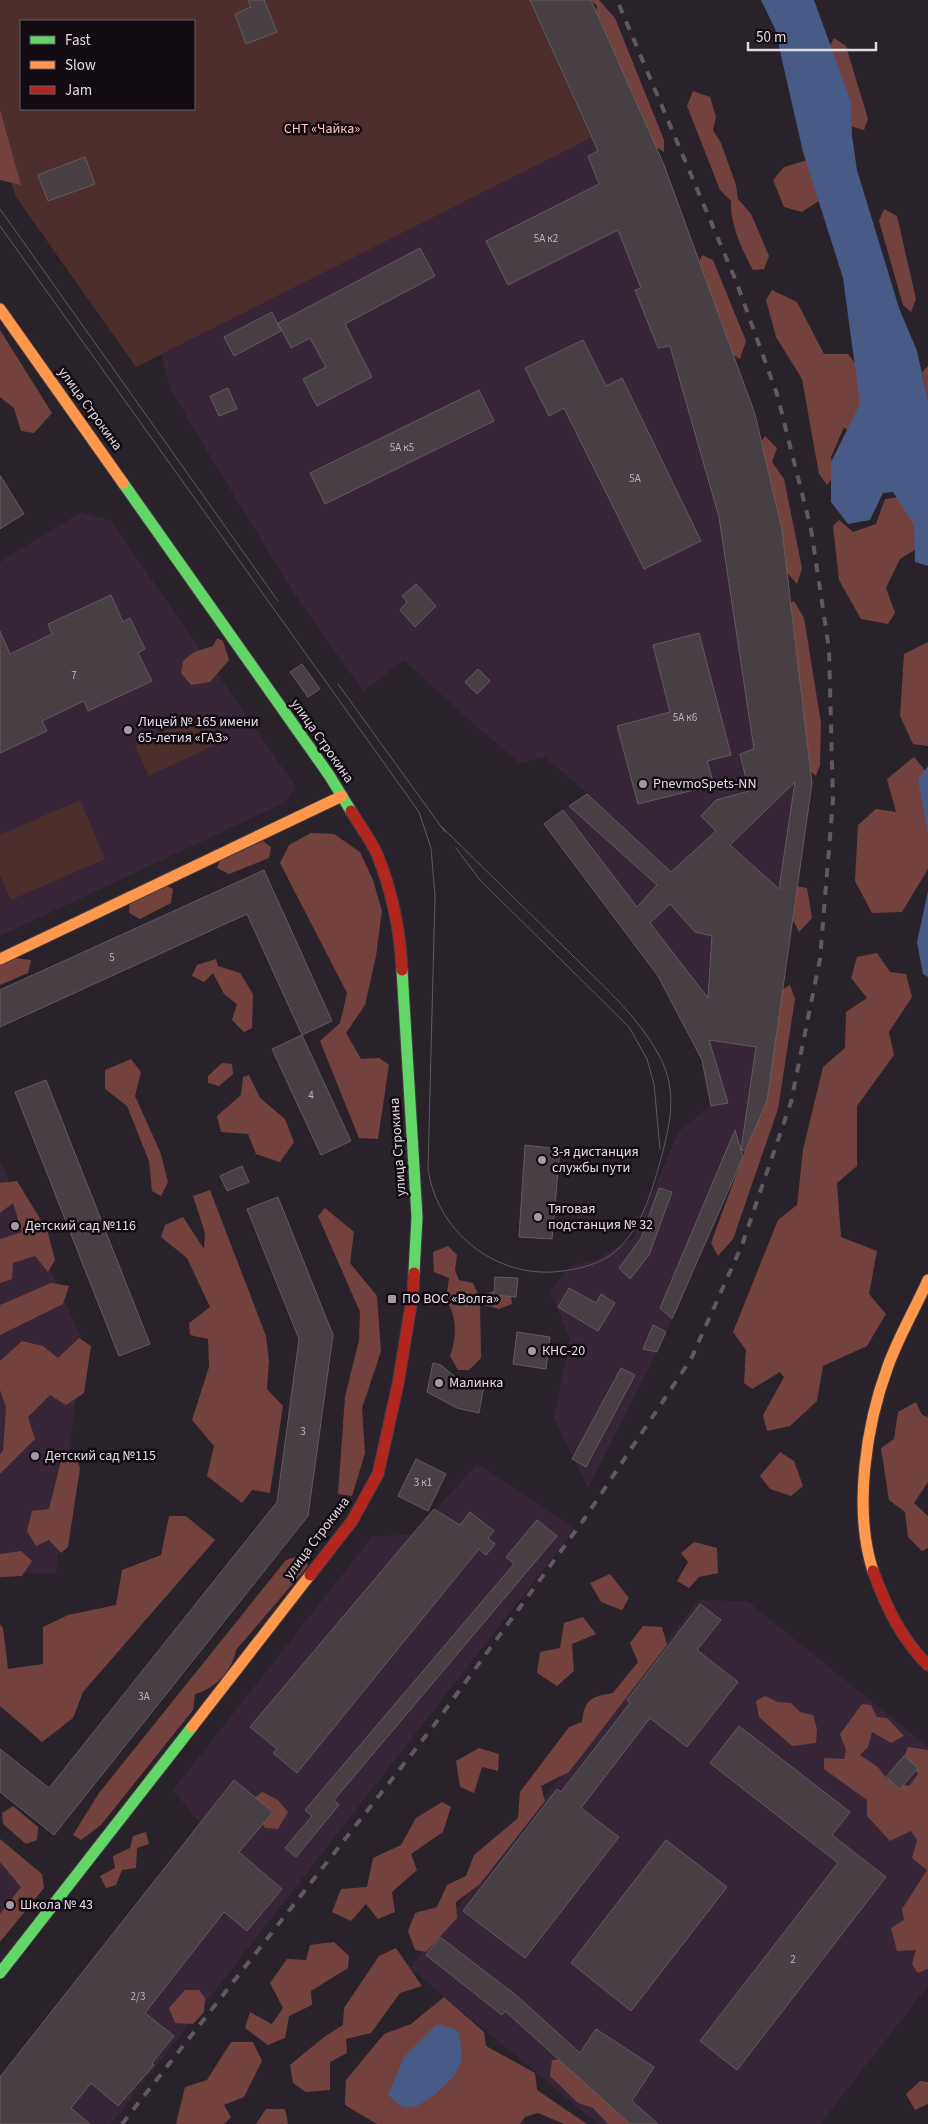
<svg xmlns="http://www.w3.org/2000/svg" width="928" height="2124" viewBox="0 0 928 2124" font-family="'Source Sans 3',sans-serif">
<style>
.built{fill:#372538}
.green{fill:#4c2f2d;fill-rule:evenodd}
.forest{fill:#74423e}
.water{fill:#485b86}
.building{fill:#473f44;stroke:#645b60;fill-rule:evenodd}
.lines{fill:none;stroke-linecap:round;stroke-linejoin:round}
.fast-casing{stroke:#443d44;stroke-width:13}
.slow-casing{stroke:#443d44;stroke-width:13}
.jam-casing{stroke:#443d44;stroke-width:13}
.fast{stroke:#63d668;stroke-width:11}
.slow{stroke:#ff974d;stroke-width:11}
.jam{stroke:#b3261e;stroke-width:11}
.tram{stroke:#605960;stroke-width:1}
.rail{stroke:#605960;stroke-width:4;stroke-dasharray:9 9;stroke-linecap:butt}
.poi-dot{fill:#a39aa3;stroke:#120b12;stroke-width:2}
.labels{text-anchor:middle;dominant-baseline:central;stroke-width:5;stroke-linejoin:round;paint-order:stroke}
.number-label{font-size:11px;fill:#bdb3bc}
.park-label{font-size:14px;fill:#fdc5bd;stroke:#120b12}
.street-label{font-size:14px;fill:#e4dae4;stroke:#120b12}
.poi-label{font-size:14px;fill:#e4dae4;stroke:#120b12;text-anchor:start}
</style>
<rect width="100%" height="100%" fill="#2a222a"/>
<!-- built -->
<g class="built">
<path d="M530 0H591L664 165 755 414 782 530 812 783 767 1101 657 1352 588 1488 554 1418 570 1338 550 1293 570 1266 596 1260 633 1238 679 1131 711 1106 702 1060 658 976 544 824 587 793 545 757 520 763 462 714 404 660 363 691 295 595 216 466 171 390 161 354 591 138Z"/>
<path d="M81 512 111 521 296 787 284 803 0 936V562Z"/>
<path d="M0 1161 82 1339 56 1573 0 1574Z"/>
<path d="M477 1464 575 1529 111 2124H0V2077L200 1823 173 1790 372 1537 414 1534Z"/>
<path d="M699 1600 747 1601 928 1747V1986L820 2124H598L410 1968Z"/>
<path d="M0 1848 40 1880 0 1930Z"/>
</g>
<!-- green -->
<g class="green">
<path d="M0 0H530L591 138 136 367 16 197 0 150ZM21 21H194V109H21Z"/>
<path d="M206 712 221 742 149 776 135 746Z"/>
<path d="M80 800 105 859 11 900 0 875V835Z"/>
</g>
<!-- forest -->
<g class="forest">
<path d="M591 0H599L615 18 664 140V152L651 144 595 19 597 6Z"/>
<path d="M834 38 846 46 868 119 864 130 850 126 828 50Z"/>
<path d="M693 91 710 97 716 117 713 130 721 143 736 185 738 199 751 214 769 256 764 269 753 270C742 250 730 224 731 201L720 190 687 106Z"/>
<path d="M0 110 21 185 0 180Z"/>
<path d="M808 160 820 200 802 212 784 207 773 180 784 167Z"/>
<path d="M884 209 897 216 916 299 911 312 903 305 879 221Z"/>
<path d="M702 255 713 260 746 341 740 359 727 351 697 267Z"/>
<path d="M772 290 797 302 824 354H848L863 374 874 423 855 438 844 427 831 457 834 476 827 485 819 474 802 379 776 337 766 300Z"/>
<path d="M0 330 52 413 34 433 21 431 14 408 0 397Z"/>
<path d="M928 366V403L922 372Z"/>
<path d="M765 436 777 448 772 462 784 479 802 568 797 584 784 569 758 446Z"/>
<path d="M900 497 916 521 918 548 900 559 886 588 895 613 888 624 861 619 839 580 833 526 839 520 853 532 876 524 885 499Z"/>
<path d="M794 601 804 618 821 723 820 765 816 776 808 769 787 605Z"/>
<path d="M217 638 223 641 229 660 210 682 191 685 181 673 183 661 194 652 213 646Z"/>
<path d="M928 642V746L913 744 900 716 904 654Z"/>
<path d="M914 757 928 774V869L902 912 872 913 855 881 858 825 876 809 896 812 887 779Z"/>
<path d="M311 833 334 834 360 852 373 880 382 911 376 956 365 1005 346 1033 361 1059 379 1058 389 1065 378 1139 359 1138 320 1041 340 1023 347 993 280 863 289 845Z"/>
<path d="M263 841 271 847 269 858 229 874 217 868 220 860Z"/>
<path d="M163 884 173 889 171 903 140 919 129 913 130 901Z"/>
<path d="M795 886 807 888 812 918 799 932 790 914Z"/>
<path d="M877 953 890 972 906 974 912 997 889 1032 894 1055 857 1106V1166L837 1183 841 1237 877 1251 869 1294 886 1314 867 1346 823 1366 817 1401 790 1426 767 1431 763 1415 784 1377 780 1372 752 1389 744 1383 746 1350 733 1332 778 1220 797 1205 803 1150 823 1067 845 1048 846 1012 867 998 851 978 857 957Z"/>
<path d="M14 958 31 960 28 973 0 985V964Z"/>
<path d="M216 959 218 966 240 973 253 994 252 1028 244 1032 232 1020 237 1004 224 994 213 973 204 982 192 976 197 965Z"/>
<path d="M790 985 795 999 778 1109 733 1239 718 1256 711 1243 764 1099 779 992Z"/>
<path d="M131 1059 141 1072 135 1096 161 1154 168 1182 161 1196 152 1191 149 1161 127 1106 105 1089V1070Z"/>
<path d="M222 1063 232 1064 233 1074 219 1086 208 1083V1076Z"/>
<path d="M249 1075 260 1098 285 1119 294 1142 280 1162 256 1154 248 1134 221 1132 217 1116 241 1095 243 1077Z"/>
<path d="M17 1181 47 1230 55 1260 48 1272 35 1256 13 1263 12 1279 0 1283V1239L22 1232 13 1203 0 1213V1183Z"/>
<path d="M210 1190 266 1336 269 1361 267 1389 283 1406 270 1493 252 1490 242 1503 207 1476 214 1446 192 1420 209 1367 208 1339 190 1335 189 1323 210 1307 187 1258 161 1237 165 1225 183 1217 204 1249 205 1233 193 1196Z"/>
<path d="M325 1208 354 1232 350 1263 377 1296 381 1351 362 1408 365 1453 352 1496 338 1494 345 1397 359 1340 360 1312 318 1216Z"/>
<path d="M448 1246 457 1255 455 1270 459 1280 473 1283 479 1296 500 1289 511 1296 512 1304 499 1309 480 1304 481 1358 469 1370H458L450 1356C457 1337 457 1316 446 1300L449 1278 434 1272 433 1252Z"/>
<path d="M51 1283 69 1286 63 1304 0 1335V1305Z"/>
<path d="M79 1338 91 1346 84 1393 66 1405 50 1395 28 1417 35 1439 0 1474V1454L3 1451 6 1407 0 1390V1361L22 1341 43 1346 58 1358Z"/>
<path d="M916 1402 922 1415 928 1417V1482L914 1503 928 1516V1548L922 1551 908 1537 905 1512 889 1500 881 1448 894 1439 898 1412Z"/>
<path d="M780 1452 794 1461 803 1486 791 1496 770 1489 760 1476Z"/>
<path d="M75 1454 80 1468 68 1547 61 1553 49 1540 36 1546 27 1531 32 1511 49 1509 61 1461Z"/>
<path d="M169 1516H186L215 1540 83 1692 73 1718 42 1742 0 1706V1624L3 1628 8 1669 43 1664V1627L68 1615 116 1605 122 1570 161 1555Z"/>
<path d="M694 1542 717 1548 718 1573 699 1577 689 1588 677 1581 688 1562 681 1553Z"/>
<path d="M21 1551 32 1561 22 1576 0 1577V1554Z"/>
<path d="M303 1555 308 1566 236 1650C232 1671 215 1689 195 1694L193 1710 101 1825 81 1840 73 1835 99 1793 286 1560Z"/>
<path d="M610 1574 629 1598 622 1610 601 1602 590 1583Z"/>
<path d="M583 1617 596 1634 572 1644 574 1671 557 1686 537 1673 540 1652 560 1648 564 1623Z"/>
<path d="M643 1626 662 1627 667 1645 569 1772 541 1786 545 1801 480 1884 456 1902 457 1918 426 1952 415 1950 408 1931 415 1913 437 1907 447 1885 466 1876 474 1855 518 1818 520 1792 569 1727 582 1722C585 1698 591 1697 613 1693L638 1662 630 1643Z"/>
<path d="M765 1696 778 1702 791 1703 800 1712 813 1715 817 1729 816 1743 792 1746 759 1717 756 1701Z"/>
<path d="M862 1704 871 1705 877 1717 887 1718 904 1736 891 1743 872 1732 868 1747 860 1755 878 1767 887 1779 909 1786 918 1774 904 1756 908 1747 928 1750V1969L918 1973 912 1964 916 1950 897 1951 891 1928 904 1920 902 1909 927 1870 912 1858 917 1840 911 1831 890 1841 867 1816V1800L824 1769V1758L844 1759 846 1750 840 1734Z"/>
<path d="M479 1748 499 1754 498 1771 482 1767 474 1793 460 1787 456 1761Z"/>
<path d="M262 1792 278 1800 288 1812 278 1829 265 1828 251 1801Z"/>
<path d="M442 1802 451 1807 443 1832 411 1854 417 1870 392 1892 395 1912 378 1919 366 1904 351 1921 332 1912 341 1889 367 1887 373 1858 401 1845 416 1818Z"/>
<path d="M13 1806 38 1827 37 1840 26 1844 3 1824 2 1813Z"/>
<path d="M146 1832 149 1844 137 1848 136 1868 122 1870 116 1885 106 1888 100 1876 115 1868 113 1856 130 1848 133 1836Z"/>
<path d="M0 1839 42 1874 44 1888 0 1942V1914L21 1887 0 1862Z"/>
<path d="M334 1942 349 1956 348 1968 311 1991 312 2005 289 2016 285 2038 268 2045 245 2028 250 2012 272 2024 283 2008 270 1983 287 1959 306 1960 310 1945Z"/>
<path d="M396 1948 422 1986 400 1993 371 2033 346 2039 347 2053 330 2062V2090L306 2092 293 2083 290 2065 324 2037 343 2025 344 2008 379 1956Z"/>
<path d="M185 1990H199L205 1998 204 2012 193 2024 175 2023 169 2008Z"/>
<path d="M444 1997 484 2032 486 2046 535 2073 537 2090 587 2124H564L538 2113 525 2117 520 2124H377L345 2105 346 2080 384 2034 411 2024Z"/>
<path d="M231 2042H253L262 2061 244 2097 224 2105 231 2117 224 2124H176L185 2087 207 2080Z"/>
<path d="M567 2059 644 2124H608L593 2108 578 2103 550 2076 552 2060Z"/>
<path d="M920 2081 928 2082V2104L915 2110 906 2094Z"/>
<path d="M266 2109H285L288 2124H256Z"/>
</g>
<!-- water -->
<g class="water">
<path d="M761 0H814L851 102 852 136 857 170 899 308 917 351 928 401V566L915 562 914 525 893 492 883 493 870 520 848 524 831 502V462L860 404 843 278 803 152 775 29Z"/>
<path d="M928 766V834L918 779Z"/>
<path d="M928 891V977L923 974 917 942Z"/>
<path d="M437 2024 457 2030C461 2043 465 2058 457 2071 450 2083 419 2112 404 2107 398 2105 392 2098 388 2095L404 2057Z"/>
</g>
<!-- building -->
<g class="building">
<path d="M248 0H264L277 32 246 44 235 14 251 7Z"/>
<path d="M530 0H591L664 165 755 414 782 530 812 783 767 1101 745 1151 741 1150 756 1047 709 1040 728 1103 711 1106 702 1060 658 976 544 824 563 810 637 907 657 885 569 806 587 794 671 872 716 831 701 816 716 800 749 791 740 754 754 749 719 517 670 346 658 348 635 290 641 288 618 230 508 285 486 241 599 184 588 156 598 151ZM795 782 779 889 730 845ZM670 904 695 932 712 936 708 998 650 923Z"/>
<path d="M85 157 95 184 48 201 38 175Z"/>
<path d="M420 248 435 276 345 324 372 377 317 406 303 379 326 367 310 338 291 348 278 323Z"/>
<path d="M272 312 281 331 234 356 224 337Z"/>
<path d="M583 340 606 386 622 378 701 541 644 569 564 408 549 416 525 368Z"/>
<path d="M228 388 237 409 219 416 210 396Z"/>
<path d="M479 390 494 421 325 504 310 473Z"/>
<path d="M0 475 24 514 0 529Z"/>
<path d="M416 584 436 606 415 627 400 610 407 602 402 596Z"/>
<path d="M111 595 123 622 130 618 145 649 138 653 152 681 88 711 84 701 42 721 47 731 0 753V631L10 654 52 634 48 624Z"/>
<path d="M699 633 731 755 707 761 714 785 638 804 617 726 670 712 653 645Z"/>
<path d="M302 664 320 689 308 697 290 672Z"/>
<path d="M478 669 490 681 477 694 465 682Z"/>
<path d="M264 870 332 1021 302 1035 247 914 0 1027V990Z"/>
<path d="M302 1035 351 1141 321 1155 272 1049Z"/>
<path d="M46 1080 150 1344 119 1356 15 1092Z"/>
<path d="M735 1130 743 1157 672 1319 660 1308Z"/>
<path d="M525 1145 560 1149 552 1239 519 1237Z"/>
<path d="M242 1166 249 1182 227 1191 220 1176Z"/>
<path d="M659 1188 672 1192 649 1255 630 1279 619 1268 641 1238Z"/>
<path d="M278 1197 333 1335 308 1516 54 1835 0 1792V1749L49 1788 277 1502 299 1339 247 1209Z"/>
<path d="M495 1277 518 1278 516 1297 494 1295Z"/>
<path d="M569 1288 596 1303 601 1294 615 1303 598 1331 558 1307Z"/>
<path d="M653 1325 666 1332 657 1352 643 1349Z"/>
<path d="M517 1332 550 1337 546 1369 513 1364Z"/>
<path d="M433 1363 441 1365 467 1387 470 1382 484 1386 479 1413 457 1408 427 1392Z"/>
<path d="M621 1368 635 1375 586 1467 572 1459Z"/>
<path d="M416 1459 446 1474 428 1511 398 1496Z"/>
<path d="M434 1509 460 1525 470 1512 494 1531 488 1538 495 1544 486 1555 479 1549 297 1773 273 1753 277 1749 250 1727Z"/>
<path d="M537 1520 557 1536 334 1800 339 1805 296 1857 285 1848 312 1816 305 1810 514 1564 506 1557Z"/>
<path d="M700 1604 721 1620 697 1650 738 1682 687 1747 650 1718 581 1808 619 1837 525 1958 463 1911 557 1789 561 1792 630 1703 627 1700Z"/>
<path d="M739 1726 850 1812 832 1835 886 1877 737 2070 700 2041 838 1863 710 1763Z"/>
<path d="M904 1756 918 1768 900 1789 886 1777Z"/>
<path d="M234 1780 273 1812 239 1852 282 1889 247 1931 224 1912 145 2013 174 2036 152 2063 154 2065 118 2106 91 2083 71 2108 90 2124H0V2077Z"/>
<path d="M666 1840 727 1887 631 2011 571 1963Z"/>
<path d="M440 1937 517 1996 580 2053 596 2029 654 2067 632 2101 658 2124H630L505 2011 502 2015 426 1955Z"/>
</g>
<g class="lines">
<defs>
<g id="fast">
<path d="M123 483 329 775 351 811"/>
<path d="M402 970 417 1217 414 1273"/>
<path d="M0 1973 192 1727"/>
</g>
<g id="slow">
<path d="M0 309 123 483"/>
<path d="M0 959 342 796"/>
<path d="M873 1571C853 1510 866 1425 888 1366 899 1336 915 1309 928 1280"/>
<path d="M192 1727 310 1575"/>
</g>
<g id="jam">
<path d="M351 811C359 824 370 839 377 854 392 891 400 929 402 970"/>
<path d="M873 1571C886 1606 901 1639 928 1665"/>
<path d="M310 1575 352 1521 378 1474 398 1384 413 1293 414 1273"/>
</g>
</defs>
<!-- fast casing -->
<use href="#fast" class="fast-casing"/>
<!-- slow casing -->
<use href="#slow" class="slow-casing"/>
<!-- jam casing -->
<use href="#jam" class="jam-casing"/>
<!-- fast -->
<use href="#fast" class="fast"/>
<!-- slow -->
<use href="#slow" class="slow"/>
<!-- jam -->
<use href="#jam" class="jam"/>
<!-- tram -->
<g class="tram">
<path d="M0 209 278 601"/>
<path d="M0 226 419 812 431 848 435 896 428 1169C438 1236 502 1283 569 1270 588 1267 607 1261 621 1246 644 1222 653 1187 662 1155 671 1120 677 1090 660 1057 639 1017 605 988 574 957 530 913 485 870 441 826"/>
<path d="M338 684 445 832"/>
<path d="M456 848 480 880 629 1027 647 1059 654 1084 660 1149"/>
</g>
<!-- rail -->
<path class="rail" d="M122 2124 432 1728 585 1518 691 1359 742 1245 791 1102 820 959 833 800 829 649 811 529 777 394 736 281 617 0"/>
</g>
<!-- markers -->
<g class="poi-dot">
<circle cx="128" cy="730" r="5"/>
<circle cx="643" cy="784" r="5"/>
<circle cx="542" cy="1160" r="5"/>
<circle cx="538" cy="1217" r="5"/>
<circle cx="15" cy="1226" r="5"/>
<rect x="387" y="1294" width="10" height="10" rx="2.5"/>
<circle cx="532" cy="1351" r="5"/>
<circle cx="439" cy="1383" r="5"/>
<circle cx="35" cy="1456" r="5"/>
<circle cx="10" cy="1905" r="5"/>
</g>
<g class="labels">
<!-- number labels -->
<g class="number-label">
<text x="546" y="238">5А к2</text>
<text x="402" y="447">5А к5</text>
<text x="635" y="478">5А</text>
<text x="74" y="675">7</text>
<text x="685" y="717">5А к6</text>
<text x="112" y="957">5</text>
<text x="311" y="1095">4</text>
<text x="303" y="1431">3</text>
<text x="423" y="1482">3 к1</text>
<text x="144" y="1696">3А</text>
<text x="793" y="1959">2</text>
<text x="138" y="1996">2/3</text>
</g>
<!-- park labels -->
<g class="park-label">
<text x="322" y="129">СНТ «Чайка»</text>
</g>
<!-- street labels -->
<g class="street-label">
<text transform="translate(90 409) rotate(54)">улица Строкина</text>
<text transform="translate(322 741) rotate(55)">улица Строкина</text>
<text transform="translate(398 1147) rotate(-94)">улица Строкина</text>
<text transform="translate(317 1538) rotate(-53)">улица Строкина</text>
</g>
<!-- poi labels -->
<g class="poi-label">
<text x="138" y="722">Лицей № 165 имени<tspan x="138" dy="16">65-летия «ГАЗ»</tspan></text>
<text x="653" y="784">PnevmoSpets-NN</text>
<text x="552" y="1152">3-я дистанция<tspan x="552" dy="16">службы пути</tspan></text>
<text x="548" y="1209">Тяговая<tspan x="548" dy="16">подстанция № 32</tspan></text>
<text x="25" y="1226">Детский сад №116</text>
<text x="402" y="1299">ПО ВОС «Волга»</text>
<text x="542" y="1351">КНС-20</text>
<text x="449" y="1383">Малинка</text>
<text x="45" y="1456">Детский сад №115</text>
<text x="20" y="1905">Школа № 43</text>
</g>
</g>
<!-- legend -->
<rect x="20" y="20" width="175" height="90" fill="#120b12" stroke="#665e66"/>
<rect x="30" y="36" width="25" height="8" fill="#63d668" stroke="#665e66"/>
<text x="65" y="45" font-size="15" fill="#e4dae4">Fast</text>
<rect x="30" y="61" width="25" height="8" fill="#ff974d" stroke="#665e66"/>
<text x="65" y="70" font-size="15" fill="#e4dae4">Slow</text>
<rect x="30" y="86" width="25" height="8" fill="#b3261e" stroke="#665e66"/>
<text x="65" y="95" font-size="15" fill="#e4dae4">Jam</text>
<!-- scale -->
<path d="M748 42v8h128v-8" fill="none" stroke="#e4dae4" stroke-width="2.5"/>
<text x="756" y="42" font-size="15" fill="#e4dae4" stroke="#120b12" stroke-width="4" paint-order="stroke">50 m</text>
</svg>
